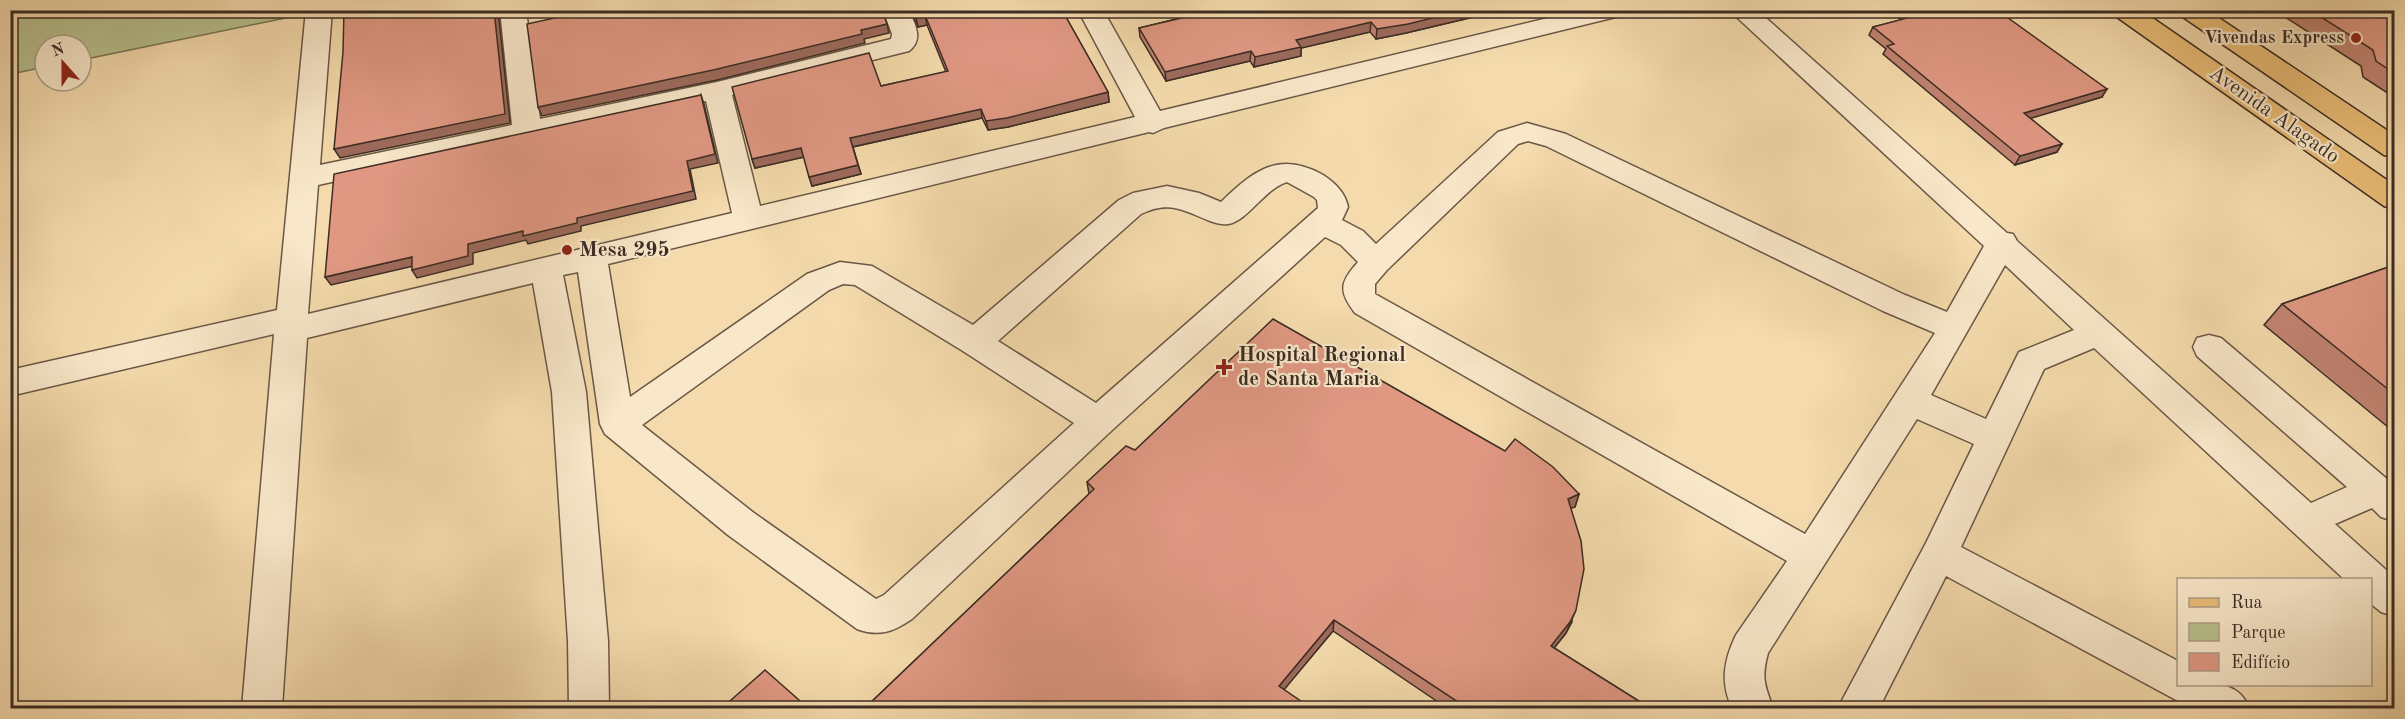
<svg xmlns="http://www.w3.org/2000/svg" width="2405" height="719" viewBox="0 0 2405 719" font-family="'Old Standard TT',serif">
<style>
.green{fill:#b7c08d;stroke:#7a7658;stroke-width:1.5}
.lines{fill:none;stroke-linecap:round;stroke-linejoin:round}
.minor-casing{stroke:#6a5846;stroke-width:3}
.major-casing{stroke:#3c2c24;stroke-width:3}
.minor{fill:#f8e7c9;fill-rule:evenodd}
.major{fill:#eabd76;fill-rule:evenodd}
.wall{fill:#c18371;stroke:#3c2c24;stroke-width:1.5}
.shaded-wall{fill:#9d6a5c;stroke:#3c2c24;stroke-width:1.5}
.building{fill:#e09883;stroke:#3c2c24;stroke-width:1.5}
.poi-dot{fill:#8f2418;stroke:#f8e7c9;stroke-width:2}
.labels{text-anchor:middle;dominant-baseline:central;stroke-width:4.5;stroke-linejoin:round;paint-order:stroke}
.far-poi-label{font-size:18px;font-weight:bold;fill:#3c2c24;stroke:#f8e7c9;text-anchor:end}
.street-label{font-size:21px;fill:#3c2c24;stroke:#f8e7c9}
.poi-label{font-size:21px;font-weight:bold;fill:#3c2c24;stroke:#f8e7c9;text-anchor:start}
</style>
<rect width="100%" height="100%" fill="#f4daac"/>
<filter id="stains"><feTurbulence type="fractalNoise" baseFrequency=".00333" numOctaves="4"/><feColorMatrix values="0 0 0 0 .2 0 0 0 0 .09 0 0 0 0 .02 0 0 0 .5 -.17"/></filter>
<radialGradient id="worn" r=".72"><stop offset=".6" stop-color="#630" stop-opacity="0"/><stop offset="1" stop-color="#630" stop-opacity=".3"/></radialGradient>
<!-- green -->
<path class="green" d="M11 10H291V11L290 17 81 60V45H45V67L11 74Z"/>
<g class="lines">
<defs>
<path id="minor" d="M306 10H332L320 165 512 125 500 10H526L540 119 717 82 891 39 892 34 883 10H909C915 25 924 39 909 51L732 95 760 206 1135 117 1078 10H1103L1160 111 1581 10H1627L1624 15 1164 128 1153 133 1149 132 608 264 630 397 807 274 840 262 872 266 973 325 1119 200 1133 193 1167 186 1199 193 1221 202C1253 171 1279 150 1323 175 1335 183 1345 192 1348 207L1342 220 1363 231 1376 244 1498 132 1527 123 1566 134 1905 295 1947 312 1984 246 1729 10H1757L2007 233 2013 234 2017 241 2311 503 2347 487 2197 356 2193 347 2197 338 2209 335 2221 338 2394 485V521L2381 517 2372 508 2335 524 2394 577V616L2381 612 2370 603V580H2345L2094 348 2044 369 1961 547 2178 661V684C2206 684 2238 678 2249 708H2191L1946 576 1879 708H1838L1926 543 1974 444 1917 419 1768 653C1761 678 1765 686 1773 708H1732C1720 682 1724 660 1736 635L1787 561 1355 313C1338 291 1340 282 1358 262L1341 245 1325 237 1110 432 912 619C893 632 879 637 857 629L728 535 605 434 600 424 578 272 563 275 586 392 608 641 609 708H569L568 641 552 392 533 283 307 338 282 708H242L274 334 10 396V370L277 310ZM706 101 732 213 308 314 318 185ZM1528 141 1546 146 1883 311 1935 333 1805 534 1375 294V284L1387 270 1518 144ZM1287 182 1314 197 1317 200 1318 208 1096 403 998 341 1141 214C1169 200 1183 210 1210 221 1216 223 1222 225 1228 224 1248 221 1264 189 1287 182ZM2005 265 2074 330 2019 352 1986 419 1931 395ZM843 284 855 285 963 351 1074 423 884 595 876 599 754 513 642 425 829 290Z"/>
<g id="major">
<path d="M2111 10H2141L2394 185V209L2384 206 2114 15Z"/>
<path d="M2177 10H2207L2394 135V157L2384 155 2180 15Z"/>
</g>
</defs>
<!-- minor casing -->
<use href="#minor" class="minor-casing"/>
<!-- major casing -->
<use href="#major" class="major-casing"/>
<!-- minor -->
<use href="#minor" class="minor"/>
<!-- major -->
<use href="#major" class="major"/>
</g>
<!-- wall -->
<g class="wall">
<path d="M910 10H1062L1108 92 1109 102 1008 127 988 130 982 118 853 147 861 174 812 186 804 157 755 168 752 159 881 86 946 72 927 25 918 27Z"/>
<path d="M1180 10H1503L1406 33 1376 39 1370 32 1301 48V56L1254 67 1250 61 1166 81 1140 37 1139 28 1184 17Z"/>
<path d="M1889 10H1997L2102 97 2030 118 2057 152 2015 165 1883 54 1886 49 1869 35 1873 27 1901 20Z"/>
<path d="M2274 10H2394V95L2392 96 2363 77 2361 66Z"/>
<path d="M2394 265V432L2264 325 2282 304Z"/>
<path d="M1135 450 1579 494 1575 507 1571 508 1572 622 1566 633 1554 648 1650 708H1447L1333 631 1284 689 865 708 1089 494 1087 482Z"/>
</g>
<!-- shaded-wall -->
<g class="shaded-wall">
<path d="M494 10H498L510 123 340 158 334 149Z"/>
<path d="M527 10H545L529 14Z"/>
<path d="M1465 10H1503L1406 33 1376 39 1377 29Z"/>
<path d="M925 15 927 25 918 27 916 17Z"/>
<path d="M1371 22 1370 32 1301 48V56L1254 67 1255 57 1296 40Z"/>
<path d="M887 24 889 33 864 39 865 43 717 80 542 116 538 107Z"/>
<path d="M1251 51 1250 61 1166 81 1165 72Z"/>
<path d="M2107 89 2102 97 2019 122 2024 113Z"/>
<path d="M1108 92 1109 102 1008 127 988 130 986 121Z"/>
<path d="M701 95 704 104 718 163 690 169 696 199 581 226V231L528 244 526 240 473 253V264L417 278 412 270 468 244 577 218 687 161Z"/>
<path d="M981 109 982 118 852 147 850 138Z"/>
<path d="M2062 144 2057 152 2015 165 2020 156Z"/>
<path d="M801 148 804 157 755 168 752 159Z"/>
<path d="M858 165 861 174 812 186 809 177Z"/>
<path d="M412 257 418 265 331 285 325 277Z"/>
<path d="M1579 494 1575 507 1563 511 1568 499Z"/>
<path d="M1576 610 1566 633 1547 657 1551 646Z"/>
<path d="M1334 620 1333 631 1278 697 1279 686Z"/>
</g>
<!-- building -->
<g class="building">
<path d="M344 10H494L505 114 334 149 343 52Z"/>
<path d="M591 10H882L887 24 861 30 862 34 713 70 538 107 527 24Z"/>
<path d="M913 10H1062L1108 92 1007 118 986 121 981 109 850 138 858 165 809 177 801 148 752 159 732 87 869 53 881 86 948 71 925 15 916 17Z"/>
<path d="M1186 10H1465L1408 24 1377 29 1371 22 1296 40 1301 47 1255 57 1251 51 1165 72 1139 28 1190 16Z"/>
<path d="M1903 10H1997L2107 89 2024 113 2062 144 2020 156 1887 46 1894 44 1873 27 1911 17Z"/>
<path d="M2310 10H2394V73L2376 61 2373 50Z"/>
<path d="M701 95 715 154 687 161 693 191 577 218V223L523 236V231L468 244V256L412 270V257L325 277 334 174Z"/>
<path d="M2394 265V394L2282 304Z"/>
<path d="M1273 319 1505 451 1515 439 1553 467 1579 494 1568 499 1581 541 1584 569 1576 610 1570 622 1551 646 1650 708H1467L1334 620 1279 686 1311 708H865L1094 489 1087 482 1126 446 1135 450Z"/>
<path d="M765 670 808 708H722Z"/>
</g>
<!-- markers -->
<g class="poi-dot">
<circle cx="2356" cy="38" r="6"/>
<circle cx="567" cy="250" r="6"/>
<path d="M1221 358h6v6h6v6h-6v6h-6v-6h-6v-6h6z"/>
</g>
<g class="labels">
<!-- far-poi labels -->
<g class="far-poi-label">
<text x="2344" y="38">Vivendas Express</text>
</g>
<!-- street labels -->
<g class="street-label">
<text transform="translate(2274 115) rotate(35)">Avenida Alagado</text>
</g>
<!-- poi labels -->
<g class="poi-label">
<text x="579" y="250">Mesa 295</text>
<text x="1238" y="355">Hospital Regional<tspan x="1238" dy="24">de Santa Maria</tspan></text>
</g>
</g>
<!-- margin -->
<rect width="2405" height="719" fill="none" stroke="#f4daac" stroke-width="36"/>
<rect x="12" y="12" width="2381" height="695" fill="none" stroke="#3c2c24" stroke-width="3"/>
<rect x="18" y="18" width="2369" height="683" fill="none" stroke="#3c2c24" stroke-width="1.5"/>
<!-- legend -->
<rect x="2177" y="578" width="195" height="108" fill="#f8e7c9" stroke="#ad9c87" stroke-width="1.5"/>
<rect x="2189" y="598" width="30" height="9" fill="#eabd76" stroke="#ad9c87" stroke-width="1.5"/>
<text x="2231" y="608" font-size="18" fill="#3c2c24">Rua</text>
<rect x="2189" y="623" width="30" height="18" fill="#b7c08d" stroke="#ad9c87" stroke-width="1.5"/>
<text x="2231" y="638" font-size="18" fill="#3c2c24">Parque</text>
<rect x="2189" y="653" width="30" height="18" fill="#e09883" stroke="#ad9c87" stroke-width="1.5"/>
<text x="2231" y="668" font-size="18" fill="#3c2c24">Edifício</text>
<!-- north arrow -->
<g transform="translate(63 63) rotate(339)"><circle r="28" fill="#f8e7c9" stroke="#ad9c87" stroke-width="1.5"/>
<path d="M0-4.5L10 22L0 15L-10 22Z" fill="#8f2418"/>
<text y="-9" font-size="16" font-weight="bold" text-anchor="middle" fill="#3c2c24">N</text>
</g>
<rect width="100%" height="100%" filter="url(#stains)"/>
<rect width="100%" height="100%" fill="url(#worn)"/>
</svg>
